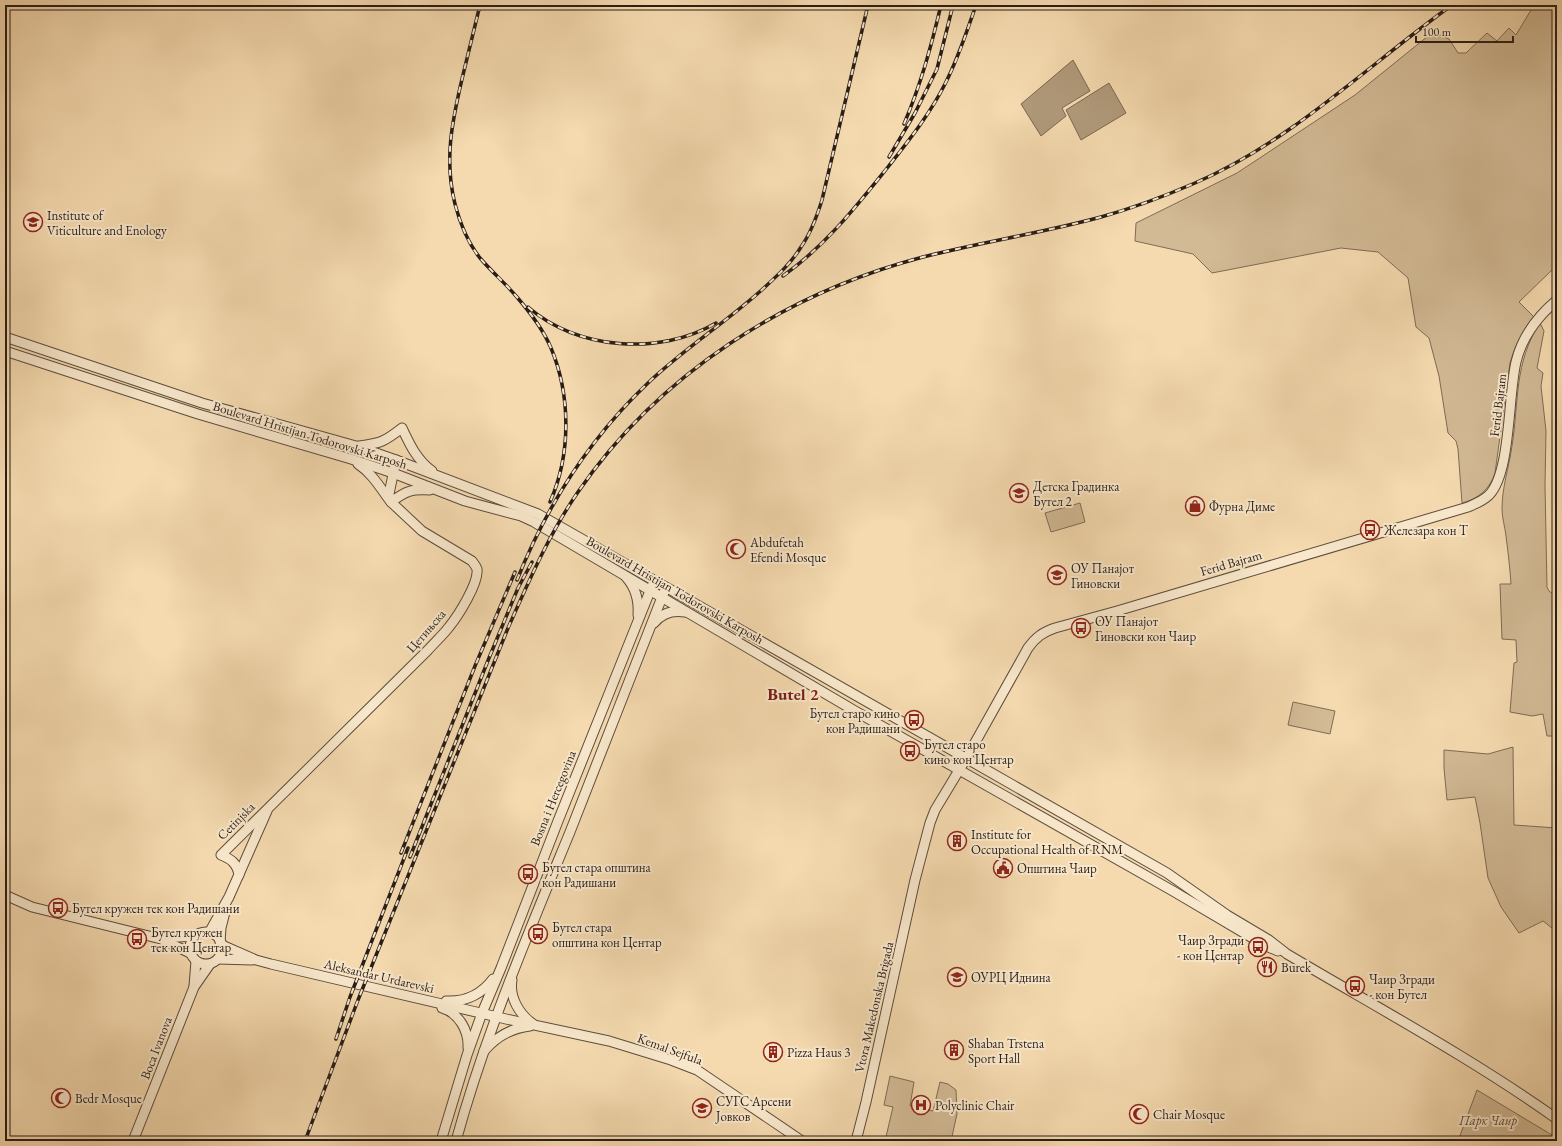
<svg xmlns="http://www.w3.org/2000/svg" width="1562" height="1146" viewBox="0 0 1562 1146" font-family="'EB Garamond',serif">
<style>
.green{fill:#d2ba95;stroke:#7e6c56}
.water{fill:#b09a7b;stroke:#7a6853}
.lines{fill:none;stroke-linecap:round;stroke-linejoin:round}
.minor-casing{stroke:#5c4c3d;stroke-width:11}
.minor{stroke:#f8e7cb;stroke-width:9}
.rail-casing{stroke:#291d17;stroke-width:3.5}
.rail{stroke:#f8e7cb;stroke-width:2;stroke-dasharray:6;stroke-linecap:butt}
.labels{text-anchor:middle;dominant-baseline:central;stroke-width:4;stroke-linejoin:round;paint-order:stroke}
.poi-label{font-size:13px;fill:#291d17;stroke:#f8e7cb;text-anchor:start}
.street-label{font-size:13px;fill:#291d17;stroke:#f8e7cb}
.park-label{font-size:13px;font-style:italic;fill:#5c4c3d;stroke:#f8e7cb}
.district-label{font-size:17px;font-weight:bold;fill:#7a1f14;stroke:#f8e7cb}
</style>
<rect width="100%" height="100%" fill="#f5daaf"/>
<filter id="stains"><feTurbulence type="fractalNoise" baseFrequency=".005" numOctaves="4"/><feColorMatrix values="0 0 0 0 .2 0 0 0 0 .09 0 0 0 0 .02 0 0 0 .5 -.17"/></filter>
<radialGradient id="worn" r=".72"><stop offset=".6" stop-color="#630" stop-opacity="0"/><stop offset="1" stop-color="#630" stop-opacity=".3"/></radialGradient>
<!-- green -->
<g class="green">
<path d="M1528 5H1557V268H1554L1519 302 1534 317C1522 330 1515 346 1510 363L1495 473C1490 489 1478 499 1462 503L1458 449 1456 441 1448 433 1439 376 1429 338 1416 327 1408 278 1378 252 1341 248 1212 273 1193 254 1135 241 1136 223 1237 173 1355 95 1433 32 1449 39 1458 53H1466L1487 33 1497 41 1509 28 1516 35 1531 10Z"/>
<path d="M1540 323 1544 331 1537 368 1543 373 1541 386 1546 431 1545 485 1547 587 1549 591 1557 597V736H1547L1543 714 1532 716 1510 712 1514 663 1517 662 1516 640 1502 639 1500 584H1511C1510 568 1508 552 1506 536 1505 527 1502 518 1502 509 1502 487 1509 467 1512 446 1519 402 1514 362 1540 323Z"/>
<path d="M1080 503 1085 522 1051 532 1045 513Z"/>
<path d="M1293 702 1335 711 1330 734 1288 725Z"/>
<path d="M1513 747 1514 825 1557 828V932L1543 921 1519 933 1501 907 1488 878 1480 823 1475 797 1447 800 1444 768V750L1488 754Z"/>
<path d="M890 1076 914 1082 910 1106 933 1111 940 1082 948 1084 956 1090 957 1114 951 1141H885L893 1107 884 1105Z"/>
<path d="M1477 1090 1557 1138V1141H1458Z"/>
</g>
<!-- water -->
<g class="water">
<path d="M1073 60 1090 91 1062 108 1066 116 1041 136 1021 104Z"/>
<path d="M1109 83 1126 113 1081 140 1066 110Z"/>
</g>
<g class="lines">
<defs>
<g id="minor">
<path d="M5 337 202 403 356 446 396 460 538 514 1167 873 1227 915 1269 940 1287 954C1378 1008 1471 1058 1557 1119"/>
<path d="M5 351 198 414 351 459 393 473 465 501 521 516 534 522 855 711 1173 891 1266 946 1278 951"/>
<path d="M359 446C381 443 384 442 402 428 410 445 417 460 432 471"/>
<path d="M358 464C372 473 381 489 391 502 406 491 411 489 430 490"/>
<path d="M626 577C636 588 639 601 638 615"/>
<path d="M654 623C662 613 673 610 685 612"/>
<path d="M239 875C237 863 231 859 221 855L428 650C435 642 443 635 449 627 458 616 479 583 477 569 476 566 474 564 472 561L422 531 391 502 389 494 396 460"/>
<path d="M5 895 32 907 161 939 190 953"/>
<circle cx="206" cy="948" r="16"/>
<path d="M209 933 229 897 267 811"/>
<path d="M162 938 195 936"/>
<path d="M220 942 221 928 226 908"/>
<path d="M222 945 256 960 271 964 506 1019 609 1041 671 1060 697 1070 802 1141"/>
<path d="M218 959 252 960"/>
<path d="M512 980C509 997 519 1014 533 1024"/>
<path d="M194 986 196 961"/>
<path d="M446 1001C466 1002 481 995 493 979"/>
<path d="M442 1008C459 1013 469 1031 468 1048"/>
<path d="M484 1051C496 1037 512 1028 530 1026"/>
<path d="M133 1141 194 987 210 964"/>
<path d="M441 1141 467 1055 482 1013 501 968 558 821 652 586"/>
<path d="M456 1141C485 1035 528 934 570 832 602 752 632 672 664 592"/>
<path d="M856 1141 866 1102 915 880 930 823 935 810 967 757 1028 648C1036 637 1043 632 1055 628L1117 611 1468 507C1475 504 1483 501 1489 495 1511 473 1508 395 1516 362 1522 337 1538 316 1557 300"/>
</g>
</defs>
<!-- minor casing -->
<use href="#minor" class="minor-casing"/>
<!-- minor -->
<use href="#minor" class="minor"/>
<defs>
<g id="rail">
<path d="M480 5C474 30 468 54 462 79 452 122 444 160 455 204 460 223 468 243 480 258 492 272 505 283 516 296 529 311 543 329 551 348 571 396 571 455 550 502"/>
<path d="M904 124C921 84 931 47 941 5"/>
<path d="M889 157 915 113 937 69 953 5"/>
<path d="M783 276C826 245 855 208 888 167 909 140 930 114 945 84 958 59 967 31 976 5"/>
<path d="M528 307C577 350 660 356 716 323"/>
<path d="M517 580C547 505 590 438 648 383 685 348 728 321 765 287 778 275 792 262 801 247 811 233 817 216 822 200L868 5"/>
<path d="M401 853 475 666 515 572"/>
<path d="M410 857 489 658 518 588 532 562"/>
<path d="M336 1039 350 997 408 848"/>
<path d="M305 1141 358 1000 508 628C529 581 549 534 578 492 659 374 786 293 923 257 982 242 1042 233 1101 217 1133 208 1165 196 1195 183 1292 141 1367 66 1452 5"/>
</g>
</defs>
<!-- rail casing -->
<use href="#rail" class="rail-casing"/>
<!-- rail -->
<use href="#rail" class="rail"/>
</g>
<!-- icons -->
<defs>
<symbol id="university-ring" viewBox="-11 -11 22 22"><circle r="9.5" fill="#f8e7cb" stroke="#8f2418" stroke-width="1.5"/><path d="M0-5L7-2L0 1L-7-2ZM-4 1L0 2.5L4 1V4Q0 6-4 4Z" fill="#8f2418"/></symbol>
<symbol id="school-ring" viewBox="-11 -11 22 22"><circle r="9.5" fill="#f8e7cb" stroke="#8f2418" stroke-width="1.5"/><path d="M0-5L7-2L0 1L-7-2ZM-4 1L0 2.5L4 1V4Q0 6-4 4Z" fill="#8f2418"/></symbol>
<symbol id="shop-ring" viewBox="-11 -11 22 22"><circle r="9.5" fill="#f8e7cb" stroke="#8f2418" stroke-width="1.5"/><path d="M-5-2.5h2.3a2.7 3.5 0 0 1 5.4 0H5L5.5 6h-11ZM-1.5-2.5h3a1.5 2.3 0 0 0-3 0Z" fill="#8f2418"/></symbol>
<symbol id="bus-ring" viewBox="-11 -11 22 22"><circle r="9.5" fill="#f8e7cb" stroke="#8f2418" stroke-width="1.5"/><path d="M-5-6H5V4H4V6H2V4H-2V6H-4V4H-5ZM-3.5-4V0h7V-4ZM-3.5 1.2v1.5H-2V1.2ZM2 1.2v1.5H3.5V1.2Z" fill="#8f2418"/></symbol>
<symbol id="mosque-ring" viewBox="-11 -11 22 22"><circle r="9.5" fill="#f8e7cb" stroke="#8f2418" stroke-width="1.5"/><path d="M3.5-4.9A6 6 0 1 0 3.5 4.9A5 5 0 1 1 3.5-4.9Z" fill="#8f2418"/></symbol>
<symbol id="building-ring" viewBox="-11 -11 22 22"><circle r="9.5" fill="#f8e7cb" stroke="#8f2418" stroke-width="1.5"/><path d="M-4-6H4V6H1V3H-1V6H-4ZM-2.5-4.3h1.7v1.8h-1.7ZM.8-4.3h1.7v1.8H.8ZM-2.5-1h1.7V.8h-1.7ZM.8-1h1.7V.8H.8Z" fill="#8f2418"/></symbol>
<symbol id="civic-ring" viewBox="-11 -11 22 22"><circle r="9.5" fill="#f8e7cb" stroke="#8f2418" stroke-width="1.5"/><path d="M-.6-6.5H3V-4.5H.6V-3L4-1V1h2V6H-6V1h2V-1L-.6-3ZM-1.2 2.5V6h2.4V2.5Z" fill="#8f2418"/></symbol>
<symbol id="restaurant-ring" viewBox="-11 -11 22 22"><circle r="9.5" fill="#f8e7cb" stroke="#8f2418" stroke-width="1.5"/><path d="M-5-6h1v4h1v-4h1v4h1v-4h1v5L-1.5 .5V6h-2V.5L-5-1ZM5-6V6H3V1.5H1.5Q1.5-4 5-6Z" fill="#8f2418"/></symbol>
<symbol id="hospital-ring" viewBox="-11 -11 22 22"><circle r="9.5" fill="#f8e7cb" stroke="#8f2418" stroke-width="1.5"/><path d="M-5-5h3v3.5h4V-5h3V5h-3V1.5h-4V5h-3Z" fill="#8f2418"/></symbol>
</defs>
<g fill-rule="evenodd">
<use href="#university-ring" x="22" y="211" width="22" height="22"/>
<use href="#school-ring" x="1008" y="482" width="22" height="22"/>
<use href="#shop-ring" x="1184" y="495" width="22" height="22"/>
<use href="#bus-ring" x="1359" y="519" width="22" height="22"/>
<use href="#mosque-ring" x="725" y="538" width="22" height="22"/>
<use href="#school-ring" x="1046" y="564" width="22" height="22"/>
<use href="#bus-ring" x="1070" y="617" width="22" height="22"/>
<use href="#bus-ring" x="903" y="709" width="22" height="22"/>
<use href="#bus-ring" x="899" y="740" width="22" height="22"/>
<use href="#building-ring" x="946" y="830" width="22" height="22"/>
<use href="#civic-ring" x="992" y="857" width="22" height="22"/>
<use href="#bus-ring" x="517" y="863" width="22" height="22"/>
<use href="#bus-ring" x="47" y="897" width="22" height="22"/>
<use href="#bus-ring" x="527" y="923" width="22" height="22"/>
<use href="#bus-ring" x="126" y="928" width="22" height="22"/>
<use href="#bus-ring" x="1247" y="936" width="22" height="22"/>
<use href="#restaurant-ring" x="1256" y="956" width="22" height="22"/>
<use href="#school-ring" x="946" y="966" width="22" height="22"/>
<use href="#bus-ring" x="1344" y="975" width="22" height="22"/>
<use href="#building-ring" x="943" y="1039" width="22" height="22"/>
<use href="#building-ring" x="762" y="1041" width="22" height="22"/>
<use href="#mosque-ring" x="50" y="1087" width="22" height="22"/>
<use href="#hospital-ring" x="910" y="1094" width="22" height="22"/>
<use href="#school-ring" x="691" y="1097" width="22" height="22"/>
<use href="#mosque-ring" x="1128" y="1103" width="22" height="22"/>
</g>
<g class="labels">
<!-- poi labels -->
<g class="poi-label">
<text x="47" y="215">Institute of<tspan x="47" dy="15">Viticulture and Enology</tspan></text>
<text x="1033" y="486">Детска Градинка<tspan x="1033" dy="15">Бутел 2</tspan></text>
<text x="1209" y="506">Фурна Диме</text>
<text x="1384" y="530">Железара кон Т</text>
<text x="750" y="542">Abdufetah<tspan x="750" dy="15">Efendi Mosque</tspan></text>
<text x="1071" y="568">ОУ Панајот<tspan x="1071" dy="15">Гиновски</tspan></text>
<text x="1095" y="621">ОУ Панајот<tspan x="1095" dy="15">Гиновски кон Чаир</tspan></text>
<text x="900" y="713" text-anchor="end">Бутел старо кино<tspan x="900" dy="15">кон Радишани</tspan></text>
<text x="924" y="744">Бутел старо<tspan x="924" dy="15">кино кон Центар</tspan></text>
<text x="971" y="834">Institute for<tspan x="971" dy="15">Occupational Health of RNM</tspan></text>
<text x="542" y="867">Бутел стара општина<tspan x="542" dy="15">кон Радишани</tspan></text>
<text x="1017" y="868">Општина Чаир</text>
<text x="72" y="908">Бутел кружен тек кон Радишани</text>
<text x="552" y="927">Бутел стара<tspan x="552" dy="15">општина кон Центар</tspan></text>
<text x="151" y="932">Бутел кружен<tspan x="151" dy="15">тек кон Центар</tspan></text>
<text x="1244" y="940" text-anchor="end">Чаир Згради<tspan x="1244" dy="15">- кон Центар</tspan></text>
<text x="1281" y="967">Burek</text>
<text x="971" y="977">ОУРЦ Иднина</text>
<text x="1369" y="979">Чаир Згради<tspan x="1369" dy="15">- кон Бутел</tspan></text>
<text x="968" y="1043">Shaban Trstena<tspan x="968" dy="15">Sport Hall</tspan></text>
<text x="787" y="1052">Pizza Haus 3</text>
<text x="75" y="1098">Bedr Mosque</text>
<text x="716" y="1101">СУГС Арсени<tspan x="716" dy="15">Јовков</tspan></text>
<text x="935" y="1105">Polyclinic Chair</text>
<text x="1153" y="1114">Chair Mosque</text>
</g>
<!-- street labels -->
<g class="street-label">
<text transform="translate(1498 405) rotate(-83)">Ferid Bajram</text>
<text transform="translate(310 435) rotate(17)">Boulevard Hristijan Todorovski Karposh</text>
<text transform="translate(1231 563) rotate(-16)">Ferid Bajram</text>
<text transform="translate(675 590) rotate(30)">Boulevard Hristijan Todorovski Karposh</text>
<text transform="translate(426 631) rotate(-49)">Цетињска</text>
<text transform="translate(553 798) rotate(-68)">Bosna i Hercegovina</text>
<text transform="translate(236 821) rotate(-45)">Cetinjska</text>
<text transform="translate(379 976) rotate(13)">Aleksandar Urdarevski</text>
<text transform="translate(874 1007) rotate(-77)">Vtora Makedonska Brigada</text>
<text transform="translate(156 1048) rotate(-69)">Boca Ivanova</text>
<text transform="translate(670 1049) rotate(20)">Kemal Sejfula</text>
</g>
<!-- park labels -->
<g class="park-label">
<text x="1488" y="1120">Парк Чаир</text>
</g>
<!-- district labels -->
<g class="district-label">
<text x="793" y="694">Butel 2</text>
</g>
</g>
<!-- margin -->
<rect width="1562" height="1146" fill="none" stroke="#f5daaf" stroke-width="20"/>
<rect x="6" y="6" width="1550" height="1134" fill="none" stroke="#291d17" stroke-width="2"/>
<rect x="10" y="10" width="1542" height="1126" fill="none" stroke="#291d17"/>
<!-- scale -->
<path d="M1416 36v6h97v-6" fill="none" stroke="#291d17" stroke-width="2"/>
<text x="1422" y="36" font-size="12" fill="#291d17" stroke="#f8e7cb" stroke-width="3" paint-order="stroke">100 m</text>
<rect width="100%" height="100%" filter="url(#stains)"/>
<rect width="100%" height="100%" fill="url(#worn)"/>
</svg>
